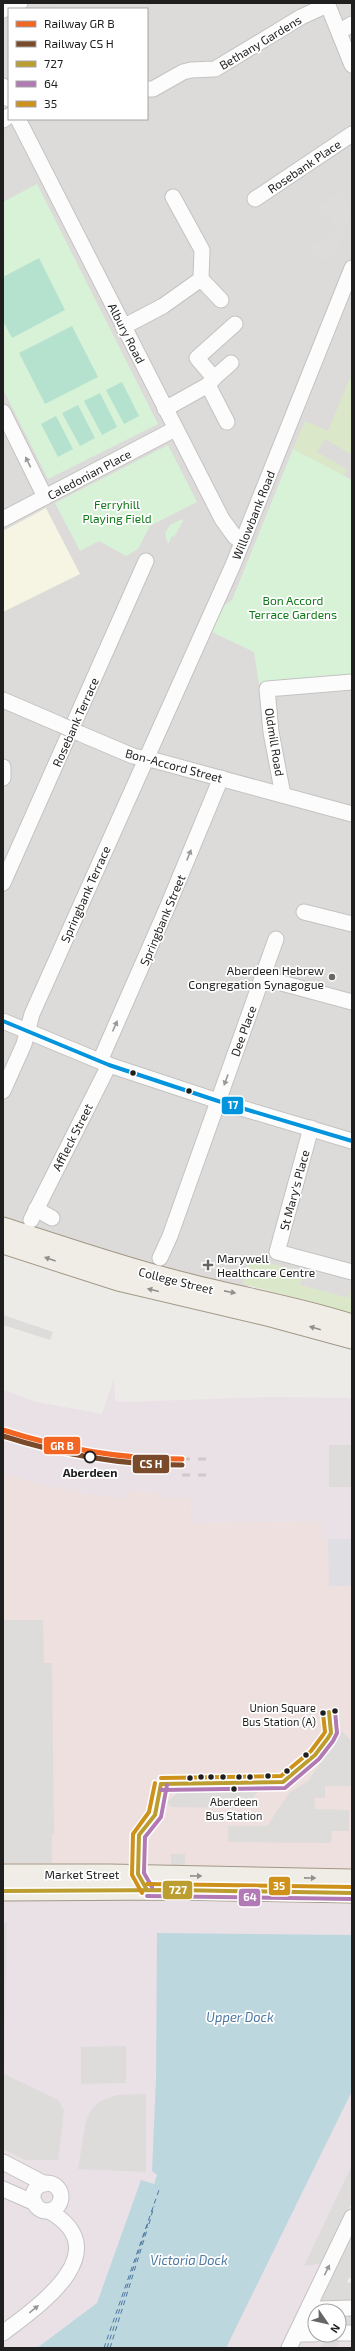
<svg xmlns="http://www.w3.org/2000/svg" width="355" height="2351" viewBox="0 0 355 2351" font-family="'Exo 2',sans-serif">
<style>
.residential{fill:#dcdbd9;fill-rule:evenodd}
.commercial{fill:#eee0de}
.industrial{fill:#eae1e6}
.education{fill:#f6f5e4}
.grass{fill:#dae8c9}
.park{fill:#d8f2d8}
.pitch{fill:#b5e2cf}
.parking{fill:#dddcdb}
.plaza{fill:#dfdee2}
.water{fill:#bdd7de}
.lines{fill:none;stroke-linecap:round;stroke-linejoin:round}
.ferry{stroke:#4d78a2;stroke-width:1;stroke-dasharray:5 4;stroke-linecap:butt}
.minor-casing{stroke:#c4c3c2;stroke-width:17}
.major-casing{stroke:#a29886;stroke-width:21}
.minor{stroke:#fcfcfc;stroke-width:15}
.major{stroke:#f0ece6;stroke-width:19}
.rail{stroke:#cbcbca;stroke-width:3;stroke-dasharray:8 8;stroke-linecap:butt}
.minor-bridge-casing{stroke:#c4c3c2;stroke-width:17;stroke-linecap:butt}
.minor-bridge{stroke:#fcfcfc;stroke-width:15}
.bus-1-casing{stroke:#fff;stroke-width:7}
.bus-2-casing{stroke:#fff;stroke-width:7}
.bus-3-casing{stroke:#fff;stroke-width:7}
.bus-4-casing{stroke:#fff;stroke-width:7}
.bus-1{stroke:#bc9d2f;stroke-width:4}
.bus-2{stroke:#b17ab5;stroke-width:4}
.bus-3{stroke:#ce911a;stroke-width:4}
.bus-4{stroke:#0295dd;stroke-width:4}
.rail-1-casing{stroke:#fff;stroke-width:8}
.rail-2-casing{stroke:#fff;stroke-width:8}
.rail-1{stroke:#f26522;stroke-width:5}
.rail-2{stroke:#7a4b2a;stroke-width:5}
.oneway{fill:#999}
.oneway2{fill:#92908c}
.poi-dot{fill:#676665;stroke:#fff;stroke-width:1.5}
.bus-dot{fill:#1f1f1f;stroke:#fff;stroke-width:1.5}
.stop-dot{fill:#fff;stroke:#1f1f1f;stroke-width:2}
.labels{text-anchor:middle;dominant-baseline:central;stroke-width:3.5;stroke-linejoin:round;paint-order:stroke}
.bus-label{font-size:11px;fill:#1f1f1f;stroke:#fff;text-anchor:end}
.street-label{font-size:12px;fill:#1f1f1f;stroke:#fff}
.park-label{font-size:12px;fill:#12791a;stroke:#fff}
.poi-label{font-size:12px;fill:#1f1f1f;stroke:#fff;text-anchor:end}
.stop-label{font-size:12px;font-weight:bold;fill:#1f1f1f;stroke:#fff}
.water-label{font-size:13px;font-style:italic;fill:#4d78a2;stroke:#fff}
.line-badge{stroke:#fff;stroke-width:1.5}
.badge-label{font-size:11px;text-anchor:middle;font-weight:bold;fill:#fff}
</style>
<rect width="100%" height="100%" fill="#edebe8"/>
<!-- residential -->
<g class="residential">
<path d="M3 3H352V1287L349 1298 300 1285 303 1272H252L246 1296 3 1227ZM9 9H147V119H9Z"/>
<path d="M352 2236V2278H349L347 2282 352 2283V2329H339V2311H316Z"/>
</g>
<!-- commercial -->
<path class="commercial" d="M3 1473 39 1484 88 1494 127 1499 128 1491 161 1492V1498H188L191 1502 192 1523 322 1521V1539H352V1871L3 1874Z"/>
<!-- industrial -->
<g class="industrial">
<path d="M114 1378 115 1400 124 1402 267 1397 352 1398V1539H322L321 1521 192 1523 191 1502 188 1498H161V1492L128 1491 127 1499 88 1494 39 1484 3 1473V1390L37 1402 102 1414Z"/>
<path d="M152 1899 344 1900 352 1903V2202L281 2348H3V1901Z"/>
<path d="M352 2331V2348H288L295 2333 339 2335Z"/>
</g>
<!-- education -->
<path class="education" d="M46 508 80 574 3 612V531Z"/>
<!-- grass -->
<g class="grass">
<path d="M352 373V455L325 439 317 452 348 470 343 477 293 449 305 421 328 431Z"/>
<path d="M249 1258 303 1272 300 1285 349 1297 352 1287V1318L317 1303 243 1284Z"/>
</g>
<!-- park -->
<g class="park">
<path d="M37 184 158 424 48 479 3 389V240L5 238 3 234V202Z"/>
<path d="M168 445 197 502 150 526 138 549 126 556 99 541 80 551 55 503Z"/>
<path d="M293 449 352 480V676L259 684 254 652 212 632 223 606 232 600Z"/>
<path d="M182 519 183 521 174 537 172 536 168 544 165 533 170 525Z"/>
</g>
<!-- pitch -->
<g class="pitch">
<path d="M39 258 65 310 12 338 3 321V277Z"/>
<path d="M72 326 98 377 45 404 19 353Z"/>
<path d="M122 382 139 416 124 424 106 390Z"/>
<path d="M100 393 117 427 102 435 84 401Z"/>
<path d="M78 405 95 438 80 446 62 413Z"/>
<path d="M56 416 73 449 58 457 41 424Z"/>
</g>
<!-- parking -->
<g class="parking">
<path d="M45 3H86L89 9H49Z"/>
<path d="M340 191 352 210 338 249 331 256 318 260 306 248 337 231 329 215 321 219 315 208Z"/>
<path d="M308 1244 321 1248 319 1256 306 1252Z"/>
<path d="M304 1268 352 1280 349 1298 300 1285Z"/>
<path d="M3 1315 53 1332 50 1340 3 1325Z"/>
<rect x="329" y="1445" width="23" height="42"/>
<path d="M3 1620H43L44 1663H52L54 1834H52V1863H3Z"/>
<path d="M342 1731 352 1741 351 1786H325V1798H315L314 1809 349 1810V1831H332L331 1843 228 1842V1826H267L289 1793 308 1781Z"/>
<path d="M184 1787 260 1789 245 1808 171 1807 167 1802Z"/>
<rect x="171" y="1854" width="14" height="12"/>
<path d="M7 1922 4 2074 58 2100 64 2110 58 2160H25L3 2149V1925Z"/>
<path d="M126 2046V2083L81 2084V2047Z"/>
<path d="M146 2094V2172L78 2169 86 2121 91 2110 99 2102 116 2095Z"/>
<path d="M352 2165V2202L323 2263 304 2266Z"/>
<path d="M341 2339 336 2348H320L325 2340Z"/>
</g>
<!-- plaza -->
<path class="plaza" d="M328 1539H352V1586H329Z"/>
<!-- water -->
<path class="water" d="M157 1933 352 1935V2091L226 2348H37L97 2303 141 2180 154 2184 157 2175 152 2171 156 2080Z"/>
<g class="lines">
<!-- ferry -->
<g class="ferry">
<path d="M149 2224 154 2206"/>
<path d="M104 2348 160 2187"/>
<path d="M107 2348 148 2223"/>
<path d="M110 2348 148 2227"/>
</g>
<defs>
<g id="minor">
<path d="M327 3 352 65"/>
<path d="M3 10 20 3"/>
<path d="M339 32 352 24"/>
<path d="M3 86 9 99"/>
<path d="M147 89H153L183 72 191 70 215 69 301 17 327 5"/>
<path d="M18 119 222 519 235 537 243 541"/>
<path d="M3 120 9 116"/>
<path d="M173 197 202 250 201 279 221 300"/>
<path d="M255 199 352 134"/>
<path d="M123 327 163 306 201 279"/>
<path d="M214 378 231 363"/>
<path d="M208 385 227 422"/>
<path d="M165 409 208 385 214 378 197 358 235 324"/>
<path d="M3 412 45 497"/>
<path d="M3 519 175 429"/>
<path d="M3 700 59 724"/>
<path d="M81 734 133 756 157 761 352 814"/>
<path d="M3 767V778"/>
<path d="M283 795 271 732 267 689 352 682"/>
<path d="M3 883 146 561"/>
<path d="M304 912 352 924"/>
<path d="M263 978 352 1002"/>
<path d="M3 1021 109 1065 218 1101 352 1141"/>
<path d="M100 1061 167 908 221 778"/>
<path d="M3 1091 24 1044 32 1014 233 565 352 268"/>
<path d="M311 1128 277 1252 352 1272"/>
<path d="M36 1209 52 1218"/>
<path d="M31 1220 109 1065"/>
<path d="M160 1258 170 1236 276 939"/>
<path d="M3 2162 45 2184"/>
<circle cx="47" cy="2197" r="14"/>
<path d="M3 2189 35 2203"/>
<path d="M310 2305 319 2309 352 2308"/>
<path d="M3 2333C40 2305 118 2251 49 2211"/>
<path d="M339 2333H352"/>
<path d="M296 2334H315"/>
<path d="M289 2348 352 2217"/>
</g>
<g id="major">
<path d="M3 1227C63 1246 122 1267 183 1282 240 1297 297 1306 352 1324"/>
<path d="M3 1244 118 1281 271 1317 352 1339"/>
<path d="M3 1874H110L352 1879"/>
<path d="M3 1891 174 1890 352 1893"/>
</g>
</defs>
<!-- minor casing -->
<use href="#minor" class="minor-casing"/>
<!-- major casing -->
<use href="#major" class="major-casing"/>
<!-- minor -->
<use href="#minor" class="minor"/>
<!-- major -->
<use href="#major" class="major"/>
<!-- rail -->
<g class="rail">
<path d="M182 1459H208"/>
<path d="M182 1475H208"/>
</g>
<defs>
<path id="minor-bridge" d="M59 724 81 734"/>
</defs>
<!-- minor-bridge casing -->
<use href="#minor-bridge" class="minor-bridge-casing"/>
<!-- minor-bridge -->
<use href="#minor-bridge" class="minor-bridge"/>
<defs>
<g id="bus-1">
<path d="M161 1784 283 1782 315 1755 328 1738 331 1733 329 1712"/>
<path d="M147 1890 138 1874 139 1835 155 1815 161 1784"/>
<path d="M3 1891 174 1890 352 1893"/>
</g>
<g id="bus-2">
<path d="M161 1790 285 1788 319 1759 333 1741 337 1733 335 1711"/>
<path d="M152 1887 144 1873 145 1837 161 1817 167 1785"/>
<path d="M147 1896 352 1899"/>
</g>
<g id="bus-3">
<path d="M161 1778 281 1776 311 1751 323 1735 325 1732 323 1713"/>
<path d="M147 1884 352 1887"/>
<path d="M142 1893 132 1875 133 1834 149 1812 155 1783"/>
</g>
<path id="bus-4" d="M3 1021 109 1065 218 1101 352 1141"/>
</defs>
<!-- bus-1 casing -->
<use href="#bus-1" class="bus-1-casing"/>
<!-- bus-2 casing -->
<use href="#bus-2" class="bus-2-casing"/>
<!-- bus-3 casing -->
<use href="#bus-3" class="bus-3-casing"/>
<!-- bus-4 casing -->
<use href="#bus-4" class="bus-4-casing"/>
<!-- bus-1 -->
<use href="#bus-1" class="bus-1"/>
<!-- bus-2 -->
<use href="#bus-2" class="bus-2"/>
<!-- bus-3 -->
<use href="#bus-3" class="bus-3"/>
<!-- bus-4 -->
<use href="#bus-4" class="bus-4"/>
<defs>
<path id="rail-1" d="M3 1430C62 1449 120 1459 182 1459"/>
<path id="rail-2" d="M3 1436C62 1455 120 1465 182 1465"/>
</defs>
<!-- rail-1 casing -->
<use href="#rail-1" class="rail-1-casing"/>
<!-- rail-2 casing -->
<use href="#rail-2" class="rail-2-casing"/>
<!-- rail-1 -->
<use href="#rail-1" class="rail-1"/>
<!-- rail-2 -->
<use href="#rail-2" class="rail-2"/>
</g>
<!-- one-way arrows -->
<defs><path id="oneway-solid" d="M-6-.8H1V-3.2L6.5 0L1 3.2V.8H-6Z"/></defs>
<g class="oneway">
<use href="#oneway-solid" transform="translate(28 462) rotate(-116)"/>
<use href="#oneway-solid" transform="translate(189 855) rotate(-68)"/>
<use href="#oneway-solid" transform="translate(115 1026) rotate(-66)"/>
<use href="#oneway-solid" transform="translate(226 1080) rotate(110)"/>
<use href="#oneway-solid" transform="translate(327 2270) rotate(-64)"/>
<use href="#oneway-solid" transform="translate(34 2309) rotate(-39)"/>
</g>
<g class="oneway2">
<use href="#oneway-solid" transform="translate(50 1259) rotate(-161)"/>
<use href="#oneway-solid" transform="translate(153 1290) rotate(-166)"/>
<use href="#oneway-solid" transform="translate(230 1292) rotate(11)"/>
<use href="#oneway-solid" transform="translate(315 1328) rotate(-164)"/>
<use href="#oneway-solid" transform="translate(196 1876) rotate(1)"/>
<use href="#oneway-solid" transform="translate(310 1878) rotate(1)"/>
</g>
<!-- markers -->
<g class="poi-dot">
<circle cx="332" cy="977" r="4"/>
<path d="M206 1259h4v4h4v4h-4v4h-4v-4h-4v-4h4z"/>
</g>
<g class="bus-dot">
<circle cx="133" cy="1073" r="3.5"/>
<circle cx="189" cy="1091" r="3.5"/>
<circle cx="335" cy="1711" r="3.5"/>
<circle cx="323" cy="1713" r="3.5"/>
<circle cx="306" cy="1755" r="3.5"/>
<circle cx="287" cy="1771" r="3.5"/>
<circle cx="268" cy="1776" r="3.5"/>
<circle cx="201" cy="1777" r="3.5"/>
<circle cx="211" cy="1777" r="3.5"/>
<circle cx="223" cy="1777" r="3.5"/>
<circle cx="239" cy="1777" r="3.5"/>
<circle cx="250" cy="1777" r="3.5"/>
<circle cx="190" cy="1778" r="3.5"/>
<circle cx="234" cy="1789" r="3.5"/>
</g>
<circle class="stop-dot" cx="90" cy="1457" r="5.5"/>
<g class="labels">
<!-- bus labels -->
<g class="bus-label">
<text x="316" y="1707">Union Square<tspan x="316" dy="14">Bus Station (A)</tspan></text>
<text x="234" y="1801" text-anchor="middle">Aberdeen<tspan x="234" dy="14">Bus Station</tspan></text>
</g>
<!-- street labels -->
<g class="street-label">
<text transform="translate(260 42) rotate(-31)">Bethany Gardens</text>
<text transform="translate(304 166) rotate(-34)">Rosebank Place</text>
<text transform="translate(127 333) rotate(63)">Albury Road</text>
<text transform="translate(89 474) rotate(-28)">Caledonian Place</text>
<text transform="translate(253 515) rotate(-68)">Willowbank Road</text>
<text transform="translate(75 722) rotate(-66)">Rosebank Terrace</text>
<text transform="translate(275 742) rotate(81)">Oldmill Road</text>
<text transform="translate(174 765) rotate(15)">Bon-Accord Street</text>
<text transform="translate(85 894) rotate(-66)">Springbank Terrace</text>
<text transform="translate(162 920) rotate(-67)">Springbank Street</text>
<text transform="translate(243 1031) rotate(-70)">Dee Place</text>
<text transform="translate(72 1137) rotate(-63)">Affleck Street</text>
<text transform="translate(294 1190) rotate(-75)">St Mary's Place</text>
<text transform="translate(176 1280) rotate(14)">College Street</text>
<text x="82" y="1874">Market Street</text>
</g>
<!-- park labels -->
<g class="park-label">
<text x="117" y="504">Ferryhill<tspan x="117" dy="14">Playing Field</tspan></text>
<text x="293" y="600">Bon Accord<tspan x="293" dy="14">Terrace Gardens</tspan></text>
</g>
<!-- poi labels -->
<g class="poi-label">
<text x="324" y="970">Aberdeen Hebrew<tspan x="324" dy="14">Congregation Synagogue</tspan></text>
<text x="217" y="1258" text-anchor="start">Marywell<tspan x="217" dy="14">Healthcare Centre</tspan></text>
</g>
<!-- stop labels -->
<g class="stop-label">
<text x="90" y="1472">Aberdeen</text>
</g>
<!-- water labels -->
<g class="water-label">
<text x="240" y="2017">Upper Dock</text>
<text x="189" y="2260">Victoria Dock</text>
</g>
</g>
<g class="line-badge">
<rect x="221" y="1096" width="23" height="19" rx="4" fill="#0295dd"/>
<rect x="43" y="1436" width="38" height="19" rx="4" fill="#f26522"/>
<rect x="132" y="1454" width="38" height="20" rx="4" fill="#7a4b2a"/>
<rect x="268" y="1876" width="23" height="20" rx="4" fill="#ce911a"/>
<rect x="162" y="1880" width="31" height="20" rx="4" fill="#bc9d2f"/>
<rect x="238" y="1888" width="23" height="19" rx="4" fill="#b17ab5"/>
</g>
<g class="badge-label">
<text x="233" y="1109">17</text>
<text x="62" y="1450">GR B</text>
<text x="151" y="1468">CS H</text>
<text x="279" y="1890">35</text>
<text x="178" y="1894">727</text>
<text x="250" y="1901">64</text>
</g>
<!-- border -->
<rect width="355" height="2351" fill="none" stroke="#1f1f1f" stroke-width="8"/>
<!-- legend -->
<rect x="8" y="8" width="140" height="112" fill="#ffffff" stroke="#a5a5a5"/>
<rect x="16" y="21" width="20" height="6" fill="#f26522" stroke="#a5a5a5"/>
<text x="44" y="28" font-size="12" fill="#1f1f1f">Railway GR B</text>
<rect x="16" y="41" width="20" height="6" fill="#7a4b2a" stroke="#a5a5a5"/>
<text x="44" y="48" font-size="12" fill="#1f1f1f">Railway CS H</text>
<rect x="16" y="61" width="20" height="6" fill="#bc9d2f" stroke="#a5a5a5"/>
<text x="44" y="68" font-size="12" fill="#1f1f1f">727</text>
<rect x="16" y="81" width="20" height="6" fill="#b17ab5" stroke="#a5a5a5"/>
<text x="44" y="88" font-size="12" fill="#1f1f1f">64</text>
<rect x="16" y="101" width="20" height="6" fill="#ce911a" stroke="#a5a5a5"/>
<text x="44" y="108" font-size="12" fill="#1f1f1f">35</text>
<!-- north arrow -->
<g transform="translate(327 2323) rotate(124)"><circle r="19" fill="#ffffff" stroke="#a5a5a5"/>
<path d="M0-3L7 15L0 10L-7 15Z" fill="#676665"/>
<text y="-6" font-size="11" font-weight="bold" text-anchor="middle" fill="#1f1f1f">N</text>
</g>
</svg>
